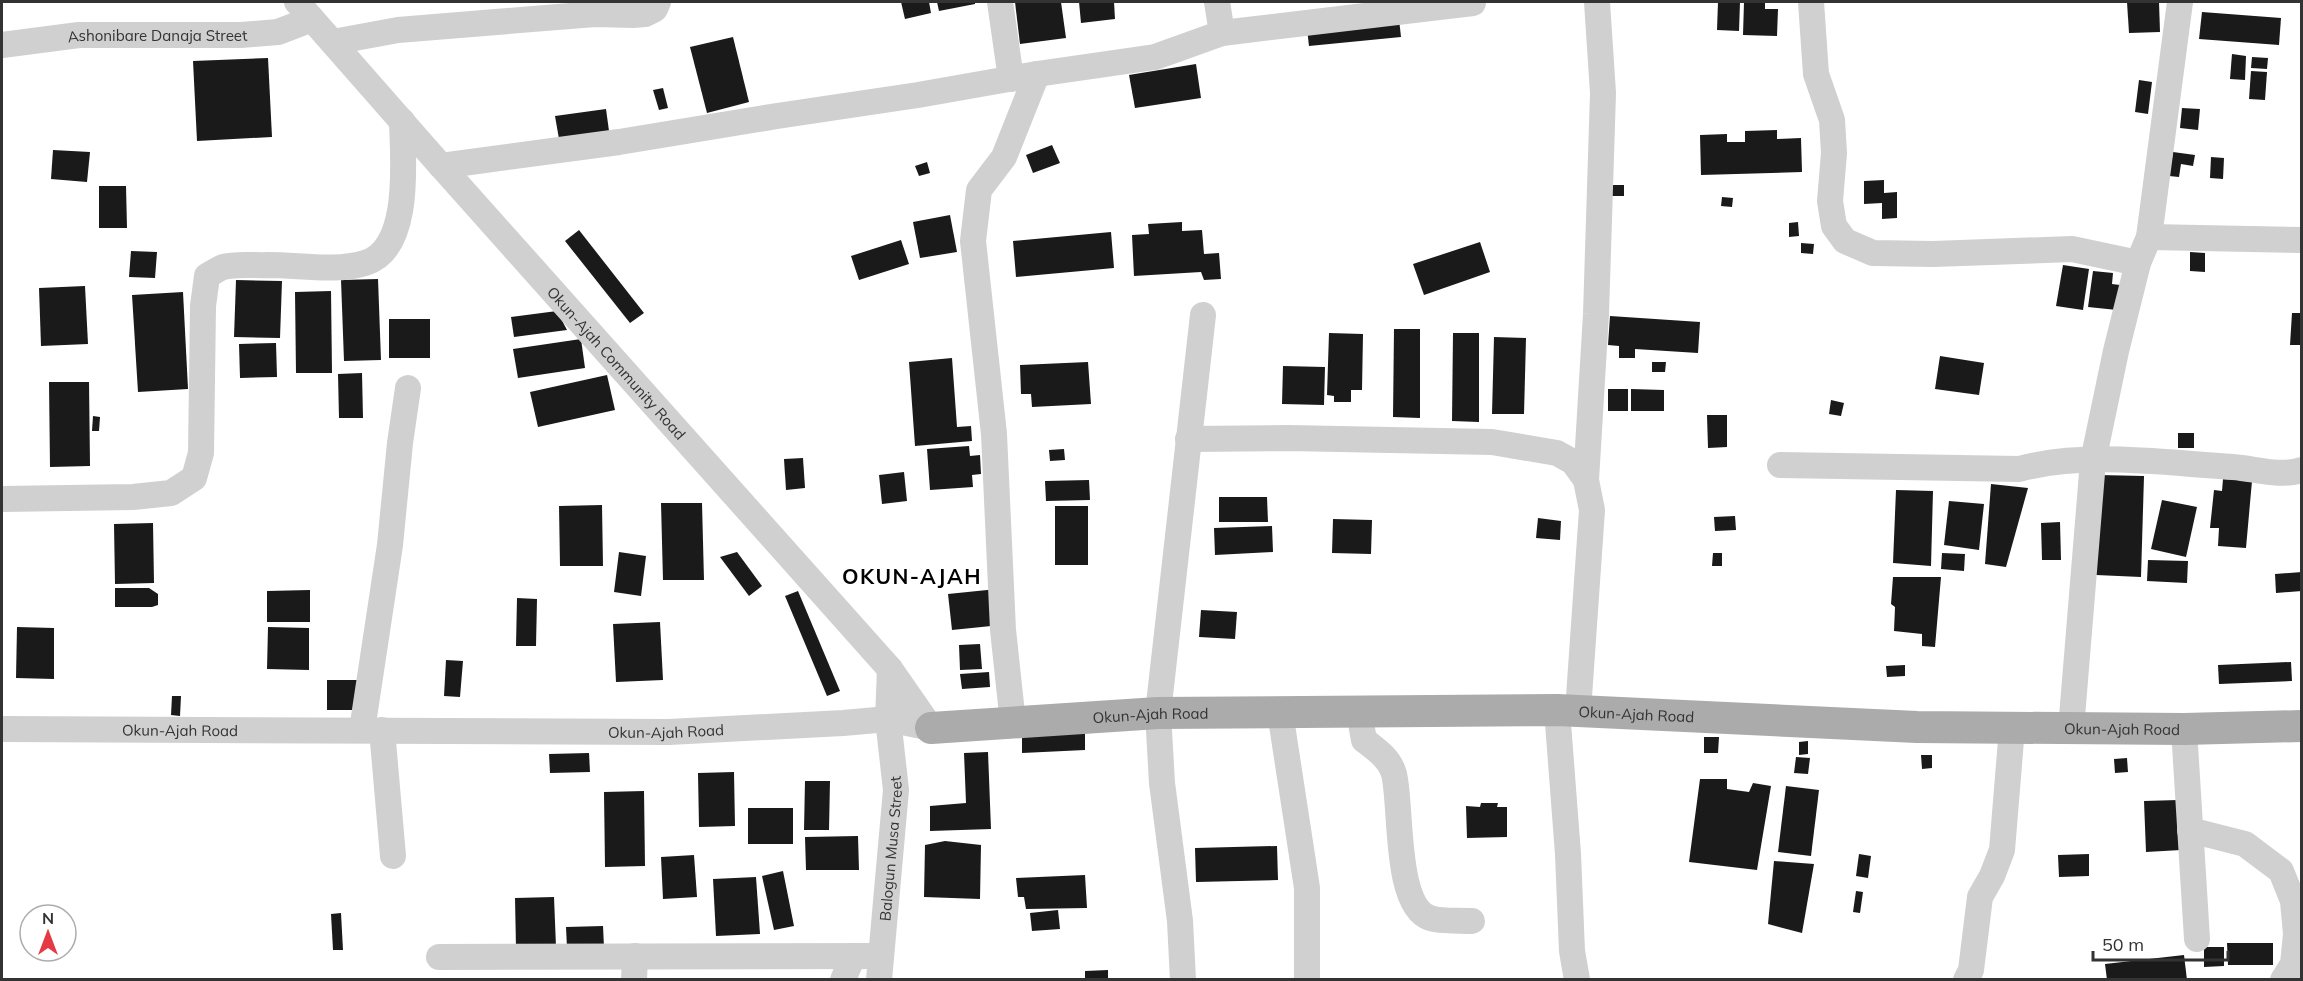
<svg xmlns="http://www.w3.org/2000/svg" width="2303" height="981" viewBox="0 0 2303 981" font-family="Mulish,sans-serif">
<style>
.building{fill:#1a1a1a}
.lines{fill:none;stroke-linecap:round;stroke-linejoin:round}
.minor{stroke:#d0d0d0;stroke-width:26}
.major{stroke:#ababab;stroke-width:32}
.labels{text-anchor:middle;dominant-baseline:central;stroke-width:6;stroke-linejoin:round;paint-order:stroke}
.street-label{font-size:15px;fill:#333;stroke:#fff}
.district-label{font-size:21px;font-weight:bold;letter-spacing:1.5px;fill:#000;stroke:#fff}
</style>
<rect width="100%" height="100%" fill="#fff"/>
<!-- building -->
<g class="building">
<path d="M901 2H929L931 13 905 19Z"/>
<path d="M937 2H975V4L939 11Z"/>
<path d="M1015 2H1061L1066 38 1020 44Z"/>
<path d="M1079 2H1114L1115 19 1081 23Z"/>
<path d="M1718 2H1740L1739 31 1717 30Z"/>
<path d="M1744 2H1765V9H1778L1777 36 1743 35Z"/>
<path d="M2127 2H2159L2160 32 2129 33Z"/>
<path d="M2202 12 2281 18 2279 45 2199 39Z"/>
<path d="M1399 19 1401 37 1309 46 1307 29Z"/>
<path d="M733 37 749 102 707 113 690 47Z"/>
<path d="M2232 54 2246 56 2245 80 2230 79Z"/>
<path d="M2252 57 2268 58 2267 69 2251 68Z"/>
<path d="M268 58 272 137 197 141 193 61Z"/>
<path d="M1196 64 1201 98 1135 108 1129 75Z"/>
<path d="M2251 71 2267 72 2265 100 2249 99Z"/>
<path d="M2139 80 2152 82 2148 114 2135 112Z"/>
<path d="M663 88 668 108 659 110 653 90Z"/>
<path d="M2182 108 2200 109 2198 130 2180 128Z"/>
<path d="M606 109 609 131 559 139 555 116Z"/>
<path d="M1777 130V139L1801 138 1802 172 1701 175 1700 135 1727 134V142H1745V131Z"/>
<path d="M1052 145 1060 163 1033 173 1026 155Z"/>
<path d="M53 150 90 152 87 182 51 179Z"/>
<path d="M2173 152 2195 155 2193 166 2181 164 2179 177 2169 176Z"/>
<path d="M2211 157 2224 158 2223 179 2210 178Z"/>
<path d="M927 162 930 173 919 176 915 166Z"/>
<path d="M1884 180V193L1897 192V218L1882 219V203L1864 204V181Z"/>
<rect x="1612" y="185" width="12" height="11"/>
<path d="M99 186H126L127 228H99Z"/>
<path d="M1722 197 1733 198 1732 207 1721 206Z"/>
<path d="M950 215 957 252 920 258 913 222Z"/>
<path d="M1182 222V231L1202 230 1204 254 1219 253 1221 279 1204 280 1201 272 1134 276 1132 235 1149 234 1148 224Z"/>
<path d="M1798 222 1799 236 1789 237V223Z"/>
<path d="M579 230 644 313 630 323 565 241Z"/>
<path d="M1111 232 1114 268 1016 277 1013 241Z"/>
<path d="M901 240 909 264 859 280 851 256Z"/>
<path d="M1480 242 1490 272 1424 295 1413 264Z"/>
<path d="M1801 243 1814 244 1813 254 1801 253Z"/>
<path d="M131 251 157 252 155 278 129 277Z"/>
<path d="M2190 252 2205 253V272L2190 271Z"/>
<path d="M2063 265 2089 269 2083 310 2056 306Z"/>
<path d="M2093 271 2113 273 2112 284 2120 285 2117 310 2088 307Z"/>
<path d="M378 279 381 360 344 361 341 280Z"/>
<path d="M236 280 282 281 280 338 234 337Z"/>
<path d="M85 286 88 344 41 346 39 288Z"/>
<path d="M331 291 332 373H296L295 292Z"/>
<path d="M183 292 188 389 138 392 132 295Z"/>
<path d="M557 311 567 330 514 337 511 317Z"/>
<path d="M2292 313H2302V345H2290Z"/>
<path d="M1610 316 1700 322 1698 353 1635 349V358H1619V346L1608 345Z"/>
<rect x="389" y="319" width="41" height="39"/>
<path d="M1394 329H1420V418L1393 417Z"/>
<path d="M1329 333 1363 334 1362 390H1351V402H1334V396L1327 395Z"/>
<path d="M1453 333H1479V422L1452 421Z"/>
<path d="M1494 337 1526 338 1524 414H1492Z"/>
<path d="M581 339 585 368 518 378 513 349Z"/>
<path d="M276 343 277 377 240 378 239 344Z"/>
<path d="M1940 356 1984 363 1979 395 1935 389Z"/>
<path d="M952 358 957 427 971 426 972 441 915 446 909 362Z"/>
<path d="M1088 362 1091 404 1032 407 1031 394H1021L1020 365Z"/>
<path d="M1652 362H1666L1665 372H1652Z"/>
<path d="M1283 366 1325 367 1324 405 1282 404Z"/>
<path d="M362 373 363 418H339L338 374Z"/>
<path d="M607 375 615 410 538 427 530 392Z"/>
<path d="M49 382H89L90 466 50 467Z"/>
<rect x="1608" y="389" width="20" height="22"/>
<path d="M1631 389 1664 390V411H1631Z"/>
<path d="M1831 400 1844 403 1841 416 1829 414Z"/>
<path d="M1707 415H1727V447L1708 448Z"/>
<path d="M93 416 100 417 99 431H92Z"/>
<rect x="2178" y="433" width="16" height="15"/>
<path d="M969 446 970 456 980 455 981 474 972 475 973 487 930 490 927 449Z"/>
<path d="M1064 449 1065 460 1050 461 1049 450Z"/>
<path d="M803 458 805 488 786 490 784 459Z"/>
<path d="M904 472 907 501 882 504 879 475Z"/>
<path d="M2099 475 2144 476 2141 577 2096 575Z"/>
<path d="M2223 479 2252 481 2246 548 2218 546 2219 528H2210L2214 490 2222 491Z"/>
<path d="M1089 480 1090 500 1046 501 1045 481Z"/>
<path d="M1991 484 2028 488 2006 567 1985 564Z"/>
<path d="M1896 490 1933 491 1931 566 1893 563Z"/>
<path d="M1219 497H1267L1268 522H1219Z"/>
<path d="M2162 500 2197 507 2186 557 2151 549Z"/>
<path d="M1949 501 1984 504 1979 550 1944 545Z"/>
<path d="M661 503H702L704 580H663Z"/>
<path d="M602 505 603 566H560L559 506Z"/>
<rect x="1055" y="506" width="33" height="59"/>
<path d="M1735 516 1736 530 1715 531 1714 517Z"/>
<path d="M1538 518 1561 521 1560 540 1536 538Z"/>
<path d="M1333 519 1372 520 1371 554 1332 553Z"/>
<path d="M2060 522 2061 560H2042L2041 523Z"/>
<path d="M153 523 154 583 115 584 114 524Z"/>
<path d="M1272 526 1273 552 1215 555 1214 528Z"/>
<path d="M619 552 646 556 641 596 614 592Z"/>
<path d="M737 552 762 586 749 596 720 557Z"/>
<path d="M1713 553H1722V566H1712Z"/>
<path d="M1942 553 1965 554 1964 571 1941 569Z"/>
<path d="M2148 560 2188 561 2187 583 2147 581Z"/>
<path d="M2302 572V591L2276 593 2275 574Z"/>
<path d="M1893 577H1941L1935 647 1922 646V634L1894 631 1895 607 1891 604Z"/>
<path d="M115 588H149L158 594V605L152 607H115Z"/>
<path d="M997 589 1001 625 952 630 948 594Z"/>
<path d="M310 590V622H267V591Z"/>
<path d="M798 591 840 691 827 696 785 596Z"/>
<path d="M517 598 537 599 536 646H516Z"/>
<path d="M1201 610 1237 612 1235 639 1199 637Z"/>
<path d="M660 622 663 680 616 682 613 624Z"/>
<path d="M17 627 54 628V679L16 678Z"/>
<path d="M268 627 309 628V670L267 669Z"/>
<path d="M980 644 982 669 960 670 959 645Z"/>
<path d="M446 660 463 661 460 697 444 696Z"/>
<path d="M2291 662 2292 681 2219 684 2218 665Z"/>
<path d="M1905 665V676L1887 677 1886 666Z"/>
<path d="M989 672 990 687 962 689 960 674Z"/>
<rect x="327" y="680" width="32" height="30"/>
<path d="M172 696H181L180 716 171 715Z"/>
<path d="M1085 732V750L1022 753V734Z"/>
<path d="M1704 737H1719L1718 753H1704Z"/>
<path d="M1808 741V754L1799 755V742Z"/>
<path d="M988 752 991 829 930 831V806L966 803 964 753Z"/>
<path d="M589 753 590 772 550 773 549 754Z"/>
<path d="M1921 755H1932V768L1922 769Z"/>
<path d="M1796 757 1810 758 1808 774 1794 773Z"/>
<path d="M2127 758 2128 772 2115 773 2114 759Z"/>
<path d="M734 772 735 826 699 827 698 773Z"/>
<path d="M1700 779H1727V789L1749 792 1753 783 1771 786 1757 870 1689 862Z"/>
<path d="M805 781H830L829 830H804Z"/>
<path d="M1786 786 1819 790 1811 856 1778 852Z"/>
<path d="M644 791 645 866 605 867 604 792Z"/>
<path d="M2178 800 2181 850 2146 852 2144 801Z"/>
<path d="M1481 803H1498L1497 807H1507V837L1467 838 1466 806 1480 807Z"/>
<rect x="748" y="808" width="45" height="36"/>
<path d="M858 836 859 870H806L805 837Z"/>
<path d="M945 841 981 845 980 899 924 897 925 845Z"/>
<path d="M1277 846 1278 880 1196 882 1195 848Z"/>
<path d="M1859 854 1871 856 1868 878 1856 876Z"/>
<path d="M2089 854V876L2059 877 2058 855Z"/>
<path d="M694 855 697 897 663 899 661 857Z"/>
<path d="M1774 861 1814 864 1802 933 1768 924Z"/>
<path d="M783 871 794 926 774 930 762 876Z"/>
<path d="M1085 875 1087 908 1026 909 1024 897H1018L1016 878Z"/>
<path d="M756 877 760 934 716 936 713 879Z"/>
<path d="M1856 891 1863 892 1860 913 1853 912Z"/>
<path d="M554 897 556 947 516 948 515 898Z"/>
<path d="M1058 910 1060 929 1032 931 1030 913Z"/>
<path d="M341 913 343 950H333L331 914Z"/>
<path d="M603 926 604 947 567 948 566 927Z"/>
<path d="M2227 943H2273V965H2228Z"/>
<path d="M2204 947H2224V966L2204 967Z"/>
<path d="M2184 955 2187 980H2107L2105 964Z"/>
<path d="M1108 970V980H1085V971Z"/>
</g>
<g class="lines">
<!-- minor -->
<g class="minor">
<path id="s1" d="M297 2 434 158 890 669 931 728"/>
<path d="M1000 2 1011 79"/>
<path d="M1217 2 1222 33"/>
<path d="M1811 2 1816 74 1832 120 1834 153 1830 201 1834 226 1845 241 1873 253 1933 254 2072 249 2138 263"/>
<path d="M333 42 398 30 595 14 633 15 645 14 655 9 658 2"/>
<path id="s2" d="M2 45 79 35H241L278 32 312 19"/>
<path d="M441 166 619 142 777 116 918 95 1037 74 1155 57 1222 33 1473 3"/>
<path d="M2149 237 2302 240"/>
<path d="M1188 439 1288 438 1492 442 1557 453 1573 462 1586 480"/>
<path d="M1780 465 2019 469C2086 451 2165 463 2233 467 2257 469 2279 477 2302 470"/>
<path d="M2 499 133 497 171 493 194 478 201 453 203 306 207 276C212 273 218 269 223 267 237 263 255 266 269 265 300 265 335 272 365 263 412 249 403 159 402 121"/>
<path d="M1557 710 1568 854 1572 951 1577 980"/>
<path d="M1578 711 1592 510 1586 480 1596 314 1603 93 1597 2"/>
<path d="M1280 712 1307 888V980"/>
<path d="M1359 712 1364 740C1376 749 1390 759 1394 774 1402 806 1394 906 1430 918 1442 922 1459 920 1472 921"/>
<path d="M1013 723 1003 630 994 434 973 241 979 190 1004 157 1037 74"/>
<path id="s3" d="M2 729 669 732 843 723 888 719 931 728"/>
<path d="M2071 729 2093 461 2116 351 2138 263 2149 237 2180 2"/>
<path d="M2184 729 2197 939"/>
<path d="M362 730 390 545 400 443 408 388"/>
<path d="M382 730 393 856"/>
<path d="M2190 830 2245 844 2281 871 2293 901 2296 934 2293 964 2283 980"/>
<path d="M439 957 881 956"/>
<path d="M634 980 635 956"/>
<path d="M843 980 853 956"/>
<path id="s4" d="M879 980 896 790 888 719 890 669"/>
<path d="M1183 980 1180 921 1162 783 1158 713 1203 315"/>
<path d="M1966 980 1971 970 1980 897 1992 876 2002 850 2012 728"/>
</g>
<!-- major -->
<path class="major" id="s5" d="M931 728 1158 713 1557 710 1917 727 2184 729 2302 726"/>
</g>
<g class="labels">
<!-- street labels -->
<g class="street-label">
<text stroke="none"><textPath href="#s2" startOffset="156">Ashonibare Danaja Street</textPath></text>
<text stroke="none"><textPath href="#s1" startOffset="482">Okun-Ajah Community Road</textPath></text>
<text stroke="none"><textPath href="#s5" startOffset="706">Okun-Ajah Road</textPath></text>
<text stroke="none"><textPath href="#s5" startOffset="220">Okun-Ajah Road</textPath></text>
<text stroke="none"><textPath href="#s3" startOffset="178">Okun-Ajah Road</textPath></text>
<text stroke="none"><textPath href="#s5" startOffset="1192">Okun-Ajah Road</textPath></text>
<text stroke="none"><textPath href="#s3" startOffset="664">Okun-Ajah Road</textPath></text>
<text stroke="none"><textPath href="#s4" startOffset="132">Balogun Musa Street</textPath></text>
</g>
<!-- district labels -->
<g class="district-label">
<text x="912" y="576">OKUN-AJAH</text>
</g>
</g>
<!-- border -->
<rect width="2303" height="981" fill="none" stroke="#333333" stroke-width="6"/>
<!-- north arrow -->
<g transform="translate(48 933)"><circle r="28" fill="#ffffff" stroke="#adadad" stroke-width="1.5"/>
<path d="M0-4.5L10 22L0 15L-10 22Z" fill="#e63946"/>
<text y="-9" font-size="16" font-weight="bold" text-anchor="middle" fill="#333333">N</text>
</g>
<!-- scale -->
<path d="M2093 951v9h135v-9" fill="none" stroke="#333333" stroke-width="3"/>
<text x="2102" y="951" font-size="18" fill="#333333" stroke="#ffffff" stroke-width="4.5" paint-order="stroke">50 m</text>
</svg>
